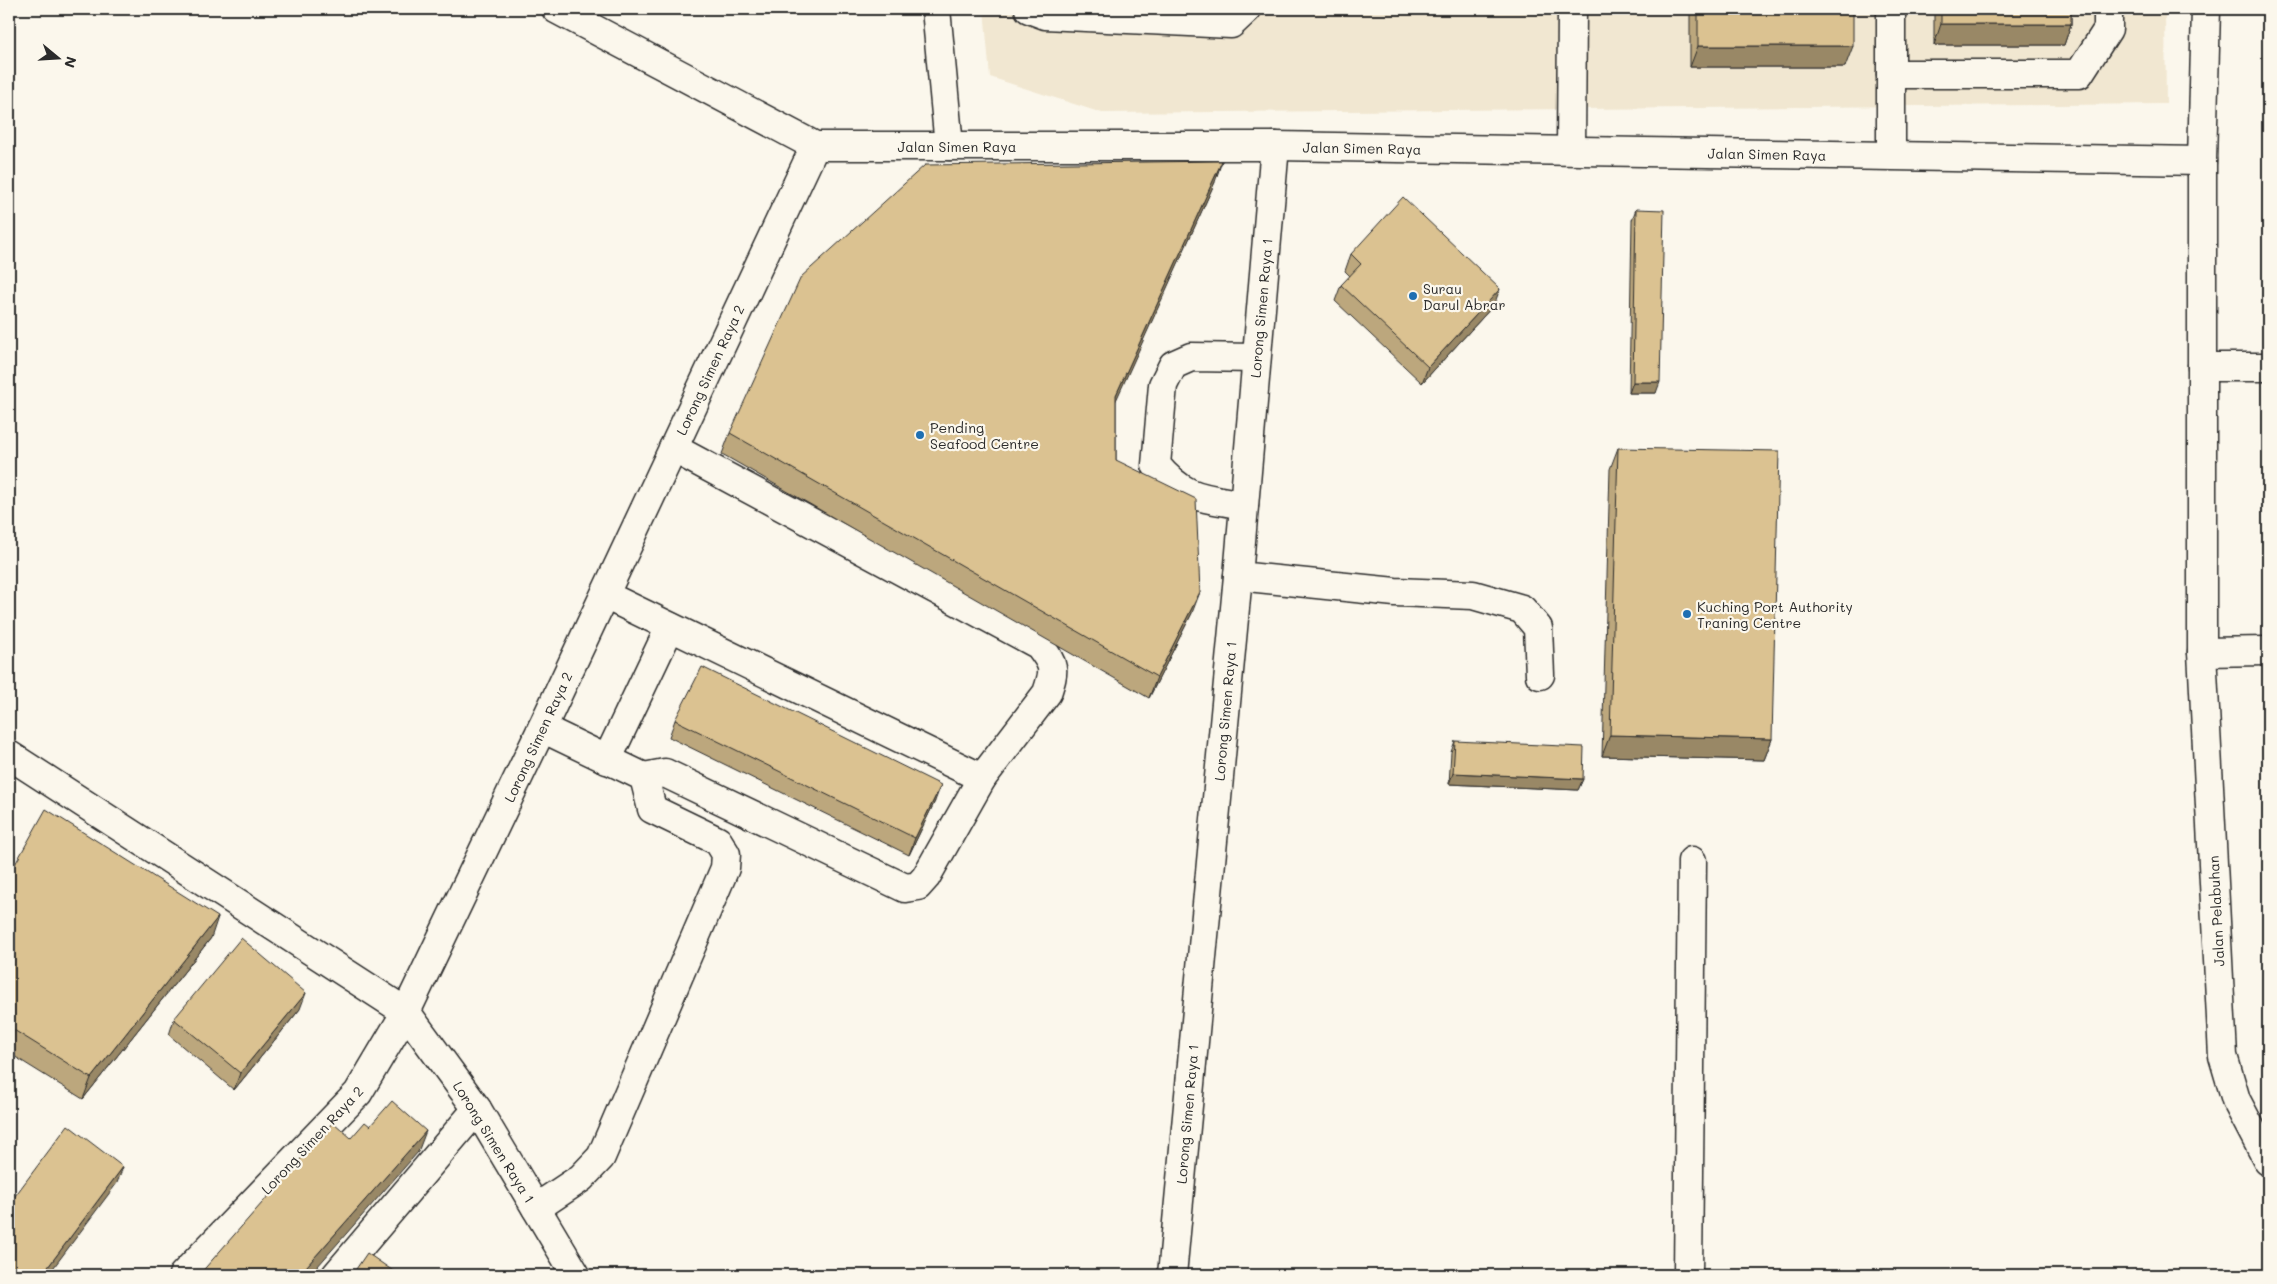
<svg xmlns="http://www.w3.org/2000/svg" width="2277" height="1284" viewBox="0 0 2277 1284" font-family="Mali,sans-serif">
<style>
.built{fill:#f1e7d1}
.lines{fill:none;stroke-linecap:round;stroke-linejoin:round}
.minor-casing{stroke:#2b2b2b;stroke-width:31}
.minor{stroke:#fbf7ec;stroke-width:28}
.wall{fill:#bca77d;stroke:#2b2b2b}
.shaded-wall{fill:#986;stroke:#2b2b2b}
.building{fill:#dbc291;stroke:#2b2b2b}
.poi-dot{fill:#1f6fb2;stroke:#fbf7ec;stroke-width:2}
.labels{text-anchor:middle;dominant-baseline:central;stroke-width:4.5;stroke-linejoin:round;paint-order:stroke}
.street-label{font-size:14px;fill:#2b2b2b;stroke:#fbf7ec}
.poi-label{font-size:14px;fill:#2b2b2b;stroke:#fbf7ec;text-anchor:start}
</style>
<rect width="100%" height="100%" fill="#fbf7ec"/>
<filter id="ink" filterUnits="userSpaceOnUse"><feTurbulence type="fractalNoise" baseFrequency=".02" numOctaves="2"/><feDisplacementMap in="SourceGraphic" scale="10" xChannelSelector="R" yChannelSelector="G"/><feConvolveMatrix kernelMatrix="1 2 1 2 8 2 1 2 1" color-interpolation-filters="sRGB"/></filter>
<g filter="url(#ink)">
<!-- built -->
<path class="built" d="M984 9H2165L2166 104 1102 113 990 77Z"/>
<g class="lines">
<defs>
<g id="minor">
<path d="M556 9 815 146H1275L2202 161"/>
<path d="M936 9 949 146"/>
<path d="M1029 9 1045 15 1231 24 1247 9"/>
<path d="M2206 9 2202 161V652L2223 1056 2236 1100 2268 1161"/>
<path d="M1891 74H2079L2108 29V9"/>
<path d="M1571 150 1572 9"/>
<path d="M1891 155V9"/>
<path d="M2202 367H2268"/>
<path d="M1244 505C1203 497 1185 500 1156 465L1163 385 1173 365 1191 357 1256 358"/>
<path d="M1238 576 1395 592 1473 595 1522 609 1538 628 1540 675"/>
<path d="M605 595 982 778 1047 693C1055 669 1055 666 1039 645L673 448"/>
<path d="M2202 652 2268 651"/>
<path d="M9 755 406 1012 477 1109 576 1275"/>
<path d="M607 760 670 627"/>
<path d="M644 777 665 773 905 888 918 886 926 877 982 778"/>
<path d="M536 1208 581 1178 601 1157 725 868 726 854 718 841 652 809 644 777 542 728"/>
<path d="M183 1275 358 1093 406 1012 542 728 815 146"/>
<path d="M336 1275 477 1109"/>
<path d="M1172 1275 1238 576 1275 146"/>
<path d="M1688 1275 1692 861"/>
</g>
</defs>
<!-- minor casing -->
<use href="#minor" class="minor-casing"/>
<!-- minor -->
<use href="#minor" class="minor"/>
</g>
<!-- wall -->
<g class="wall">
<path d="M1690 9H1853L1845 67H1690Z"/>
<path d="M1934 9H2071V24L2064 45H1934Z"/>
<path d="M1215 182 1116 399V460L1192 613 1149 698 722 454 730 433Z"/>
<path d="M1636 209 1656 393H1629L1632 220Z"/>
<path d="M1351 254 1494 305 1422 383 1335 301 1341 285 1350 276 1345 271Z"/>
<path d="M1618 448 1772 739 1764 760 1602 756 1610 469Z"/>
<path d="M675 720 935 801 909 855 669 737Z"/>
<path d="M1455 741 1583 779 1578 790 1449 784 1451 752Z"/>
<path d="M9 875 211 938 83 1099 9 1053Z"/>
<path d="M300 1009 234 1090 169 1035 174 1019Z"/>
</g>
<!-- shaded-wall -->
<g class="shaded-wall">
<path d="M1941 24H2071L2064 45H1934Z"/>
<path d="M1698 46H1853L1845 67H1690Z"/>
<path d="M1222 161 1215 182 1109 416 1116 395Z"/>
<path d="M1500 289 1494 305 1422 383 1428 367Z"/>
<path d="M1633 382H1660L1656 393H1629Z"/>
<path d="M1200 592 1192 613 1149 698 1157 677Z"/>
<path d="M1610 735 1772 739 1764 760 1602 756Z"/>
<path d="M1453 773 1583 779 1578 790 1449 784Z"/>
<path d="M941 785 935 801 909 855 915 838Z"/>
<path d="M218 917 211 938 83 1099 91 1078Z"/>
<path d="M306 993 300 1009 234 1090 240 1073Z"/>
<path d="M426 1131 418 1152 310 1275H299Z"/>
<path d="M123 1167 117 1183 48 1275H42Z"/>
</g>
<!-- building -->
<g class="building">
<rect x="1698" y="9" width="155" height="37"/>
<rect x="1941" y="9" width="130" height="15"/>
<path d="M1222 161 1116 395V460L1196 499 1200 592 1157 677 730 433 801 277 925 165Z"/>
<path d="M1403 197 1500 289 1428 367 1341 285 1361 264 1351 254Z"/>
<path d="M1636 209 1664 210 1660 382H1633Z"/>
<path d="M1618 448 1779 451 1772 739 1610 735Z"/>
<path d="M702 667 941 785 915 838 675 720Z"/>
<path d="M1455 741 1584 747 1583 779 1453 773Z"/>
<path d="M46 809 218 917 91 1078 9 1027V875Z"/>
<path d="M241 938 306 993 240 1073 174 1019Z"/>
<path d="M392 1101 426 1131 299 1275H199L333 1122 351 1138 365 1122 370 1126Z"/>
<path d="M68 1125 123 1167 42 1275H9V1204Z"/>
<path d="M367 1253 399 1275H352Z"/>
</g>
</g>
<!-- markers -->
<g class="poi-dot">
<circle cx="1413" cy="296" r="5"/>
<circle cx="920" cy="435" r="5"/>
<circle cx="1687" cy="614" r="5"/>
</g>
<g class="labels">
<!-- street labels -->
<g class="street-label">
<text x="957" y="146">Jalan Simen Raya</text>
<text transform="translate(1362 148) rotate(1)">Jalan Simen Raya</text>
<text transform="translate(1767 154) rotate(1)">Jalan Simen Raya</text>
<text transform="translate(1261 308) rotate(-85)">Lorong Simen Raya 1</text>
<text transform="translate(710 370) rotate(-65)">Lorong Simen Raya 2</text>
<text transform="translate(1225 711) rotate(-85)">Lorong Simen Raya 1</text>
<text transform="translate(538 737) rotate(-65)">Lorong Simen Raya 2</text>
<text transform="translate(2216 911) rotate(-93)">Jalan Pelabuhan</text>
<text transform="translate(1187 1114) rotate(-85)">Lorong Simen Raya 1</text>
<text transform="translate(312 1140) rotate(-47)">Lorong Simen Raya 2</text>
<text transform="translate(494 1142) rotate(58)">Lorong Simen Raya 1</text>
</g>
<!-- poi labels -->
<g class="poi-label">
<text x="1423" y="288">Surau<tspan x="1423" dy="16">Darul Abrar</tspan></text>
<text x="930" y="427">Pending<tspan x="930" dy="16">Seafood Centre</tspan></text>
<text x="1697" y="606">Kuching Port Authority<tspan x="1697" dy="16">Traning Centre</tspan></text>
</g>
</g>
<!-- margin -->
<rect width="2277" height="1284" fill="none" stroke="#fbf7ec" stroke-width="30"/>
<rect x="15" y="15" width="2247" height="1254" fill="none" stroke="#2b2b2b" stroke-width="2" filter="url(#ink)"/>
<!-- north arrow -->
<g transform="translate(58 58) rotate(108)" stroke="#fbf7ec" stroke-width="4" paint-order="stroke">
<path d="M0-4L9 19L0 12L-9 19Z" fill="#2b2b2b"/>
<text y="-8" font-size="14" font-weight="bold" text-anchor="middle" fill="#2b2b2b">N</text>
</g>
</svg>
